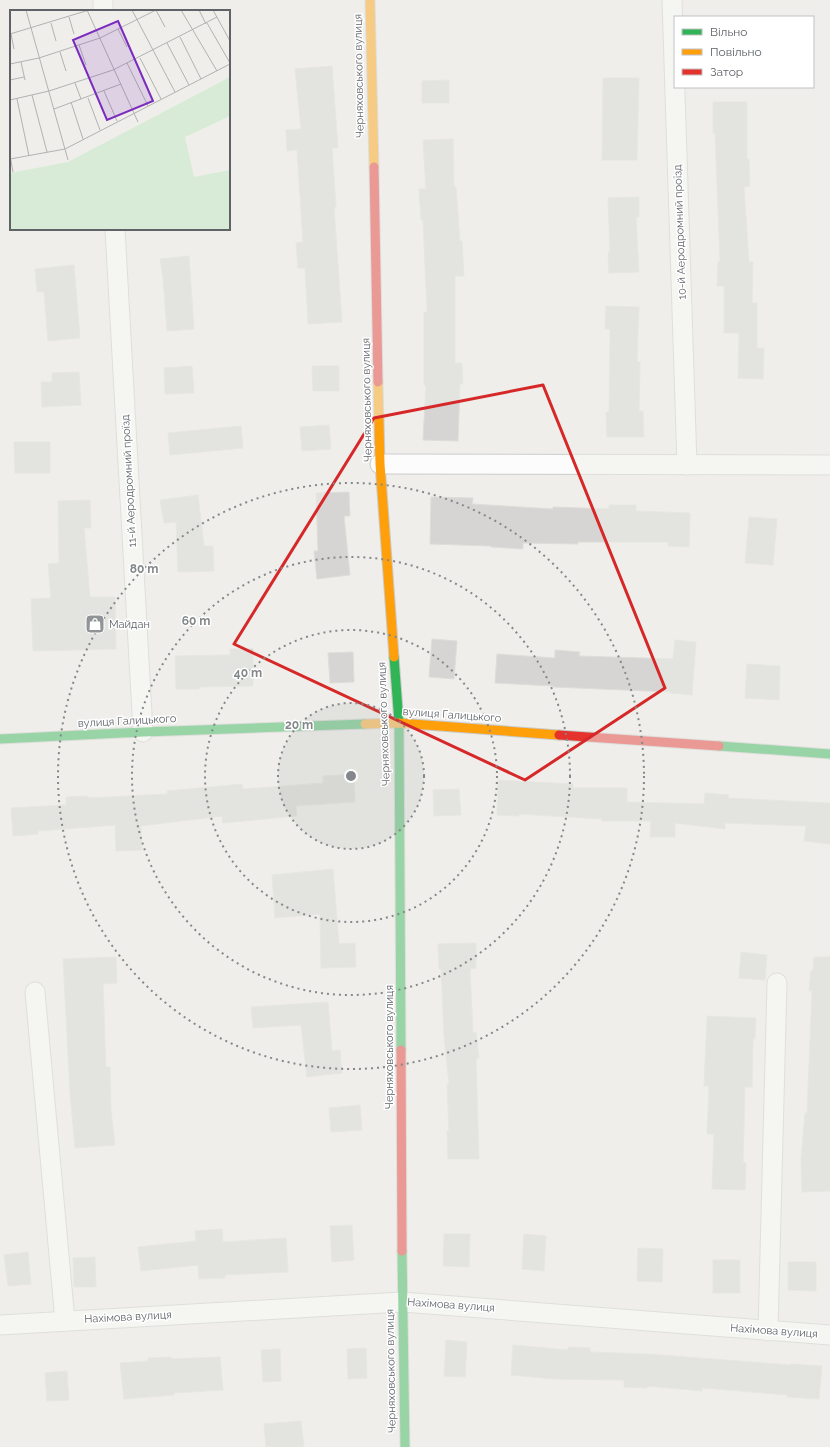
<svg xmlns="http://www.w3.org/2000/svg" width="830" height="1447" viewBox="0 0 830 1447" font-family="Raleway,sans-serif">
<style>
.building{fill:#d6d5d3;stroke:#deddd9}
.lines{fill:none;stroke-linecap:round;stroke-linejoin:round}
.street-casing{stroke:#cbcccc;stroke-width:21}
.fast-casing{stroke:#cacacb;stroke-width:11}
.slow-casing{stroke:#cacacb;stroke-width:11}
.jam-casing{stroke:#cacacb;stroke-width:11}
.street{stroke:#fdfcfc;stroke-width:19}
.fast{stroke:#30b455;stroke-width:9}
.slow{stroke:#ff9f0a;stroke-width:9}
.jam{stroke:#e5322d;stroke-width:9}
.marked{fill:none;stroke:#d62828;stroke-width:3;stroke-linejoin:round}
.ring{fill:none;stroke:#84888a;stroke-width:2;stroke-dasharray:2 4}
.labels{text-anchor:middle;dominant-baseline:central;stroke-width:3;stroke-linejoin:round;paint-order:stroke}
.street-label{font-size:11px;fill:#5f6368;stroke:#fff}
.poi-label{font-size:11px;fill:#5f6368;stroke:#fff;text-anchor:start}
.inset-road{fill:none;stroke:#b1b2b2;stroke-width:1}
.view{fill:#7b2cbf;fill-opacity:0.15;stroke:#7b2cbf;stroke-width:2}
.inset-edge{fill:none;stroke:#5f6368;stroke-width:2}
.centre{fill:#84888a;stroke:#fff;stroke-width:2}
.ring-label{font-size:12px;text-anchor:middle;font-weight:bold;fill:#84888a;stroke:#fff;stroke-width:3;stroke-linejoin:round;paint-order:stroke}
</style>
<rect width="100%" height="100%" fill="#efeeea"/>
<!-- building -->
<g class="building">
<path d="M332 66 338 148H332L336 207H334L342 322 308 324 305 268H298L296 243 303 242 297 150 287 151 286 130 301 129 295 69Z"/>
<path d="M603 78H639L637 160H602Z"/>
<path d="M449 80V103H422V81Z"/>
<path d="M713 102H747V159H749L750 186 744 187 749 262H753L752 303H757V348H764L763 379 738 378 739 333H724V286H717L718 262H720L715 133H713Z"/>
<path d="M453 139 454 187H456L460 241H462L464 276H455V363H462L463 384H460L458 441 423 440 426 385H424V312H427L423 220H421L419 189H426L423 140Z"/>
<path d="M639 197V217H636L639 272 609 273 608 253 610 252 608 198Z"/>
<path d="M189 256 194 329 167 331 163 278 160 259Z"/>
<path d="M74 265 80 338 48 341 44 292H37L35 269Z"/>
<path d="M606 306 639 307 637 362H640L639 411H643L644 437H607L606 412H609L610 329H605Z"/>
<path d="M192 366 194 393 165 394 164 368Z"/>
<path d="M312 366H339V391H313Z"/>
<path d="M79 372 81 405 42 407 41 382H52V373Z"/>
<path d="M329 425 331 449 302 451 300 427Z"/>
<path d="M241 426 243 448 170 455 168 433Z"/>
<path d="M14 442H50V473H15Z"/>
<path d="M349 492 350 516H344L350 575 317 579 314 551H318L316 493Z"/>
<path d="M198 495 204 546H213L214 571 178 572 176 522 164 523 160 500Z"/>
<path d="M431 497 473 498 472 504 553 509V507L609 509V505H636V511L690 513 689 547 668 546V542H578V544L523 543V549L491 547V546L430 544Z"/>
<path d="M90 500 91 528H84L90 597H115L116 649 33 651 31 599 51 598 48 564 59 563 58 501Z"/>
<path d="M749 517 777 519 773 565 745 563Z"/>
<path d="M432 639 457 641 454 679 429 677Z"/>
<path d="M675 640 696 642 692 695 670 693 671 692 577 688 553 687V686L495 683 497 654 555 658V650L580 652 579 656 673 659Z"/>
<path d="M230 649H253V686L199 687V689H176L175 656 230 655Z"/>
<path d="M353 652 354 682 330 683 328 653Z"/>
<path d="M747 664 780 666 779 700 745 698Z"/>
<path d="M354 774 355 802 296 806 297 816 223 823 222 816 141 826 142 850 116 851 115 825 38 831V834L13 836 11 808 66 805V797L88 796V798L168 794 167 791 242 784 243 789 323 783V776Z"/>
<path d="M498 780 573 784V788H627V802L704 804 705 793 729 795 728 798 830 803V844L804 841 806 826 725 823V829L675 823V837H650L651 821H602V819L519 814V816L497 815Z"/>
<path d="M459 789 461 815 434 816 433 790Z"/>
<path d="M333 869 339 944 355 943 356 967 321 968 320 914 275 918 272 875Z"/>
<path d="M476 943V968L470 969 473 1033 476 1032 479 1058 476 1059 479 1159H448L447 1131H449L447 1084H449L444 1036 441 969H439L438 944Z"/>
<path d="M741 952 767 955 765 980 739 978Z"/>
<path d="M116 957 117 983 103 984 106 1067H110L111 1111 115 1145 75 1148 70 1093 63 959Z"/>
<path d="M814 957H830V1191L802 1192 801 1159 805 1113H807L812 991H809L811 970 813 971Z"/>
<path d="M328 1002 332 1051 340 1050 342 1073 307 1077 301 1025 253 1028 251 1007Z"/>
<path d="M707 1016 756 1018 755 1039H753L752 1087H745L743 1162 746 1163 745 1190 712 1189 714 1134H707L709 1086H704Z"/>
<path d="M360 1105 362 1130 331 1132 329 1108Z"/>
<path d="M352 1225 354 1260 332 1262 330 1226Z"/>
<path d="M222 1229 223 1242 286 1238 288 1272 225 1275V1278L199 1279 198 1265 141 1271 138 1247 196 1241 195 1231Z"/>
<path d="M444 1234H470L469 1267 443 1266Z"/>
<path d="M524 1234 546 1236 544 1271 522 1269Z"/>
<path d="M638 1248 663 1249 662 1282 637 1281Z"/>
<path d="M28 1252 31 1284 8 1286 4 1255Z"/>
<path d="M95 1257 96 1287H74L73 1258Z"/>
<rect x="713" y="1260" width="27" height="33"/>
<path d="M788 1262H816V1291L788 1290Z"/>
<path d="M446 1340 467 1342 465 1377 444 1376Z"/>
<path d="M513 1345 568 1350V1347L590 1348V1352L648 1354 790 1365V1364L822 1366 819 1399 787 1397 788 1395 702 1388V1391L647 1386V1388L624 1387V1380L554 1379 511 1375Z"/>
<path d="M366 1348 367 1378 348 1379 347 1349Z"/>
<path d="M280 1349 281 1381 263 1382 261 1350Z"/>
<path d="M171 1357V1359L220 1357 223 1390 174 1393V1395L124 1399 120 1363 148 1361V1358Z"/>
<path d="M67 1371 69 1400 47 1401 45 1373Z"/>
<path d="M301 1421 304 1447H266L264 1424Z"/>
</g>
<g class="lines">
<defs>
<g id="street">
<path d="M103 0V11"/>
<path d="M672 0 687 465"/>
<path d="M115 229 143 732"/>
<path d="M380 464 830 465"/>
<path d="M35 992 65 1321"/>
<path d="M0 1325 402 1302 830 1335"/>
<path d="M768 1331 777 983"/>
</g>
<g id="fast">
<path d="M394 657 399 723 401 1050"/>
<path d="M0 739 143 732 365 724"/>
<path d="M719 746 830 754"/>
<path d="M402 1251 405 1447"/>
</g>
<g id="slow">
<path d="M370 0 374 167"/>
<path d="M378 382 380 464 394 657"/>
<path d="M365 724 399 723 559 735"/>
</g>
<g id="jam">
<path d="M374 167 378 382"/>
<path d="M559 735 719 746"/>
<path d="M401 1050 402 1251"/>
</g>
</defs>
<!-- street casing -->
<use href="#street" class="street-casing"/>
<!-- fast casing -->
<use href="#fast" class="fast-casing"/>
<!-- slow casing -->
<use href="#slow" class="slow-casing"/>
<!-- jam casing -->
<use href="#jam" class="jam-casing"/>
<!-- street -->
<use href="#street" class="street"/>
<!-- fast -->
<use href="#fast" class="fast"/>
<!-- slow -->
<use href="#slow" class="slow"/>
<!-- jam -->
<use href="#jam" class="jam"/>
</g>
<!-- marked area -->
<path d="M0 0H830V1447H0ZM543 385 665 688 525 780 234 644 374 418Z" fill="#efeeea" fill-opacity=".55" fill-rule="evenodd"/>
<path class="marked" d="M543 385 665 688 525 780 234 644 374 418Z"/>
<!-- distance rings -->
<circle cx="351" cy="776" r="73" fill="#84888a" fill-opacity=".12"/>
<g class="ring">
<circle cx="351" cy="776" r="73"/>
<circle cx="351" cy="776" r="146"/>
<circle cx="351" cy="776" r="219"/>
<circle cx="351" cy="776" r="293"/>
</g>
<!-- icons -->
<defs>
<symbol id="shop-square" viewBox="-11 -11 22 22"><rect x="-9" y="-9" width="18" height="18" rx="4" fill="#919496" stroke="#fff"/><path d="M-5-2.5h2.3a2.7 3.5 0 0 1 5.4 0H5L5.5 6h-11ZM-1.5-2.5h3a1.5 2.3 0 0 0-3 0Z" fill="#fff"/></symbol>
</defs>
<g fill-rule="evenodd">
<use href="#shop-square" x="84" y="613" width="22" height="22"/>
</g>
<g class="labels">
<!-- street labels -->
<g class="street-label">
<text transform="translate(359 76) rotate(-91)">Черняховського вулиця</text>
<text transform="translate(680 232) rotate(-92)">10-й Аеродромний проїзд</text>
<text transform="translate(367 400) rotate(-91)">Черняховського вулиця</text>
<text transform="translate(129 481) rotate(-93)">11-й Аеродромний проїзд</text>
<text transform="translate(452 715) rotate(4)">вулиця Галицького</text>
<text transform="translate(127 721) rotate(-3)">вулиця Галицького</text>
<text transform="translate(384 724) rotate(-92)">Черняховського вулиця</text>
<text transform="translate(389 1047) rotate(-90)">Черняховського вулиця</text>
<text transform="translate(451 1305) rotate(4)">Нахімова вулиця</text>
<text transform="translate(128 1317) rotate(-3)">Нахімова вулиця</text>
<text transform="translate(774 1331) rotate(4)">Нахімова вулиця</text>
<text transform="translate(391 1371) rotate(-91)">Черняховського вулиця</text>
</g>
<!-- poi labels -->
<g class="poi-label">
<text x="109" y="624">Майдан</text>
</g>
</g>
<!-- overview -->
<g transform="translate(10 10)">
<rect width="220" height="220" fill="#efeeea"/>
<path d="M220 67V106L175 127 184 167 220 160V220H0V163L58 152Z" fill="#d8ebd6"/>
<path class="inset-road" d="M16 0 58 150M77 0 128 112M122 0 165 82M171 0 207 61M189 0 196 14M203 0 220 31M59 7 64 24M41 13 46 31M197 13 220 53M108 19 117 37M0 24 79 0M1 24 4 39M170 27 191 69M157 33 179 75M69 35 76 55M50 42 56 61M130 48 151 89M11 52 15 70M117 53 138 96M0 54 29 48 90 28 146 0 155 17M0 70 14 67M65 73 71 89M94 81 107 111M22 85 37 142M78 88 90 120M7 89 19 146M0 90 39 81 103 60 207 7M61 92 73 129M44 99 111 74M0 146 3 162M0 149 55 139 220 54"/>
<path class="view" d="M108 11 143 91 97 110 63 30Z"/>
<rect width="220" height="220" class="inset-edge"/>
</g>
<circle cx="351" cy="776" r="6" class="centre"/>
<g class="ring-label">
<text x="144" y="573">80 m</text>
<text x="196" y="625">60 m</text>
<text x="248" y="677">40 m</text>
<text x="299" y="729">20 m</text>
</g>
<!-- legend -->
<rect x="674" y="16" width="140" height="72" fill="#ffffff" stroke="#bfc1c3"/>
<rect x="682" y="29" width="20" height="6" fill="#30b455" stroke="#bfc1c3"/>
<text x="710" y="36" font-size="12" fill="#5f6368">Вільно</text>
<rect x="682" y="49" width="20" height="6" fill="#ff9f0a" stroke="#bfc1c3"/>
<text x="710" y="56" font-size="12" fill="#5f6368">Повільно</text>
<rect x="682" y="69" width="20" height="6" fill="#e5322d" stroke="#bfc1c3"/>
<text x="710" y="76" font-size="12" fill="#5f6368">Затор</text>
</svg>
